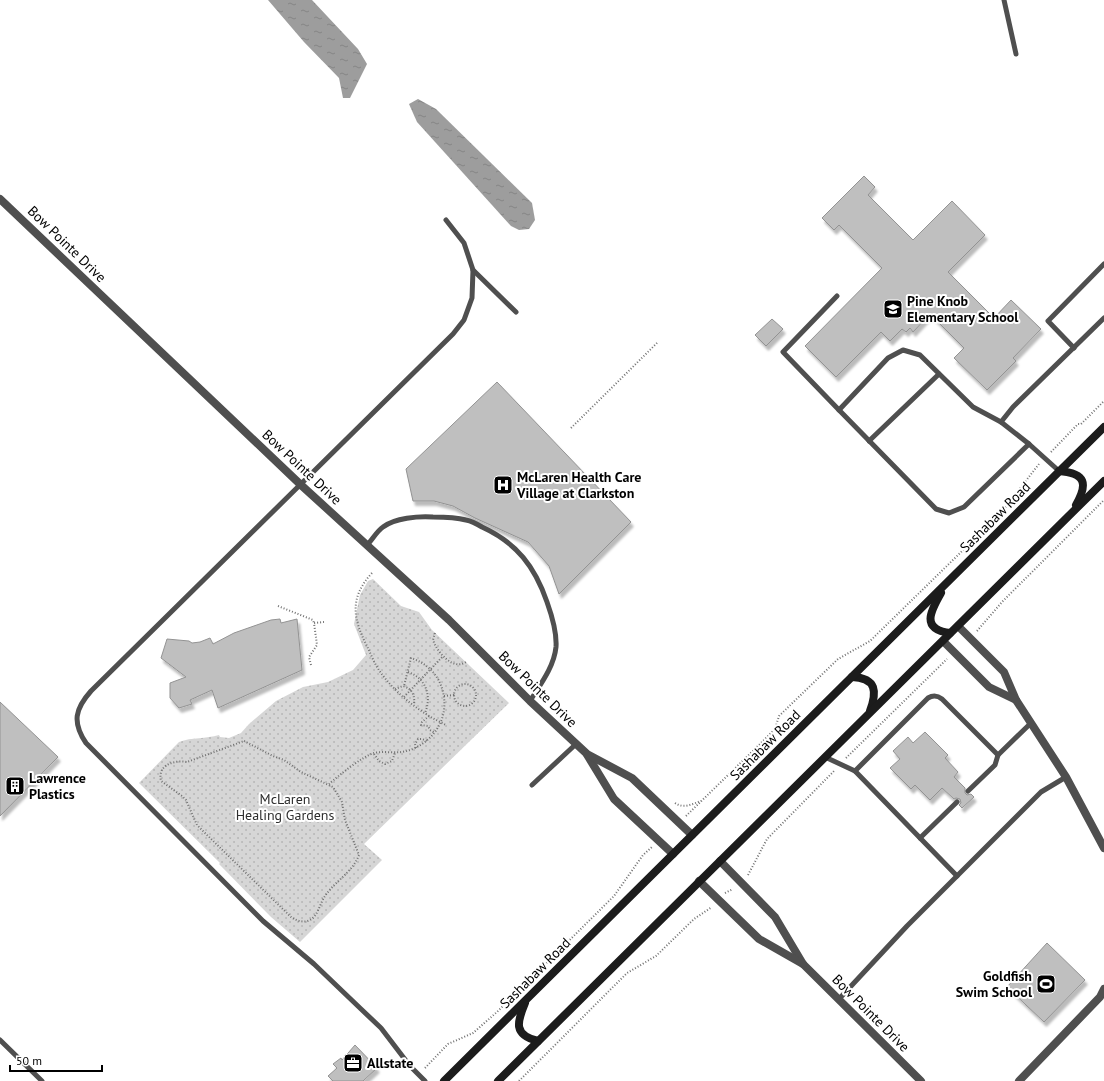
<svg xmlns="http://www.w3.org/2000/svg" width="1104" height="1081" viewBox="0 0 1104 1081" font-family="'PT Sans',sans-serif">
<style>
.park{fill:url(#park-dots)}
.water{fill:url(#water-ripples)}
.building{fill:#bfbfbf;stroke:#939393;filter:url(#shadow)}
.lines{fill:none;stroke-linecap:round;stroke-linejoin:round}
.path{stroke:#717171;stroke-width:2;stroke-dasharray:1 2;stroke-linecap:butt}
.lane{stroke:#4f4f4f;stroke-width:5}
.street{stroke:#4f4f4f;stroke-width:8}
.secondary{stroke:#1c1c1c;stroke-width:8}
.labels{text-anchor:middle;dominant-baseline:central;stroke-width:4;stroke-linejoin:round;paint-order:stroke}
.street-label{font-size:14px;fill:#000;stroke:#fff}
.poi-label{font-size:14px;font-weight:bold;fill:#000;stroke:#fff;text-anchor:start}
.park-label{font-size:14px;fill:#2d2d2d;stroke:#fff}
</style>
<defs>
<pattern id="park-dots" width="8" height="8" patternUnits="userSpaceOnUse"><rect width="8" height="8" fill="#d6d6d6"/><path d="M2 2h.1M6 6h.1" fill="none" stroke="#b6b6b6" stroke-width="1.8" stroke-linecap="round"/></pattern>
<pattern id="water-ripples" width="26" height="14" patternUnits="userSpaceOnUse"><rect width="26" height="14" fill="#9d9d9d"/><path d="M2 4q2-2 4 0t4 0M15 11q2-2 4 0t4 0" fill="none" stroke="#858585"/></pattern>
<filter id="shadow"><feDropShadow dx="2.5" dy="4.5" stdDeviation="1" flood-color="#0004"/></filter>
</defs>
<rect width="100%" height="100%" fill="#fff"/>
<!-- park -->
<path class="park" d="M373 579 401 606 419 612 432 630 509 703 364 844 382 860 300 942 271 917 219 864 220 863 139 783 179 742C192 737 206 739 219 735L220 737 229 738 241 733 249 724 276 701 303 687 328 682 353 670 366 655 354 624 360 595 368 581Z"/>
<!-- water -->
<g class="water">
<path d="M268 0H312L358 49 367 64 350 98H343L339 78 304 42Z"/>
<path d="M418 99 436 109 532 203 535 220 529 229 519 230 511 226 417 122 409 104Z"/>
</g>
<!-- building -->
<g class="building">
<path d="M864 176 875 187 868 195 913 240 952 201 985 235 948 272 994 318 1011 300 1041 329 1013 358 1016 361 987 390 954 358 964 348 930 314 913 332 910 328 906 332 902 329 890 341 881 332 836 377 805 346 882 268 839 225 834 230 822 218Z"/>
<path d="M772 319 783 329 766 346 755 335Z"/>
<path d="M497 382 631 522 559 594 549 566 528 542 475 518 453 506 434 501H413L406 469Z"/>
<path d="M280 619 281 623 297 619 302 670 218 708 212 690 190 700 192 704 179 708 170 698V683L186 677 161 658 167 639 189 641 192 643 200 642 210 638 213 644 234 633 271 620Z"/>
<path d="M0 702 58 757 0 816Z"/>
<path d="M925 732 948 755 945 758 958 772 954 777 965 788V793L967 795 971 794 974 797 962 808 959 805 961 803 960 799 956 798 954 799 942 788 930 800 915 785 911 789 890 768 900 759 893 751 908 737 913 743Z"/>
<path d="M1047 943 1085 980 1044 1022 1007 987Z"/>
<path d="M355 1045 377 1068 363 1081H333L328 1076 337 1068 333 1064 341 1058 342 1060Z"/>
</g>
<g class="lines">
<!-- path -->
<g class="path">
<path d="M571 428 658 342"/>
<path d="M1051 452 1078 424H1081L1104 401"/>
<path d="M372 573C349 598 353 619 367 646 371 655 375 665 381 673 398 696 421 713 446 725"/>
<path d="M278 606 313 620 314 623"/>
<path d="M977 631 1002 602 1104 500"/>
<path d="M435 633 433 640C437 652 453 671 466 662"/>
<path d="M311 665 309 657 317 645 314 623 324 622"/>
<path d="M408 672C426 678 432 696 425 713"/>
<circle cx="465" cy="695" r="11"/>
<path d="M395 689 403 686C413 689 415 696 414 705"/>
<path d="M444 696 454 695"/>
<path d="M404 697 443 656"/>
<path d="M429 716 422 722 421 725 428 726 430 730 435 733"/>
<path d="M244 741 273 756 284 760 301 772 333 787 342 802 345 820 359 855C352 873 335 881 325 896 320 903 318 916 310 920 304 923 298 921 292 918L204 832 197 825 186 800 182 796 161 781C157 764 175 760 187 762Z"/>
<path d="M416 748 415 744 418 739H422L427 741"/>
<path d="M374 754 379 761 385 764 392 761 395 753"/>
<path d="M846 758 947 659"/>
<path d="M329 784C338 776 363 756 374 753 383 751 393 753 402 752 430 747 450 721 443 692 439 675 428 664 411 658L404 686"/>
<path d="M675 803C684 809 692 804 701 801"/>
<path d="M686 816 762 742 775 729 779 716 838 659 870 641 1000 514 1039 464"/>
<path d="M748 875 767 839 835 770"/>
<path d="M725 893 733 889"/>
<path d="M425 1068 448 1044 473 1033 497 1012 614 896 643 855 652 847"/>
<path d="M519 1081 627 973 656 956 694 919 712 907"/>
</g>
<!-- lane -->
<g class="lane">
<path d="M1004 0 1016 54"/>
<path d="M473 270 516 312"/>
<path d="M837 296 783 352 839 410 888 358 903 350 920 355 973 407 1001 422 1029 444 1059 471"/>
<path d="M1074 348 1048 321 1104 264"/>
<path d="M839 410 936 509 949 513 964 507 1029 444"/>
<path d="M1001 422 1013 407 1104 318"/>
<path d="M869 441 939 374"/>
<path d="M367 545C372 540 377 531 383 527 395 518 418 516 433 517 443 517 455 517 466 520 471 521 477 524 482 527 517 543 535 567 547 602 552 616 557 632 556 647 554 667 540 685 530 701"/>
<path d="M825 757 855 771 957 876"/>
<path d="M855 771 928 698C933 695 937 695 942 699L998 755 1031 723"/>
<path d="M532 785 576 744"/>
<path d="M968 791 995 765 998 755"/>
<path d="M920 838 957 802"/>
<path d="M839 999 907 926 1041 792 1066 777"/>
<path d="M0 1040 42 1081"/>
<path d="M425 1081 410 1066 381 1028 361 1009 314 964 263 921 86 743C72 722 75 709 91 691L453 334 464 320 472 298 473 270 464 243 446 220"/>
</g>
<!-- street -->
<g class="street">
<path d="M0 199 301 485 449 620 530 701 586 753 614 799 673 854"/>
<path d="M958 626 1004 672 1016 700 1066 777 1104 848"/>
<path d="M943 641 989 687 1016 700"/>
<path d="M587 754 632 778 692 835"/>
<path d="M720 861 775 917 803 964 921 1081"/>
<path d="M699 881 759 939 803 964"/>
<path d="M1019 1081 1100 997 1104 989"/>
</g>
<!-- secondary -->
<g class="secondary">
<path d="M1059 471C1086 473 1088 484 1076 505"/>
<path d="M941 593C930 612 921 629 950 633"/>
<path d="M852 677C877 678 877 692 870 711"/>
<path d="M525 1003C517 1022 513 1035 538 1041"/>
<path d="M444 1081 1104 427"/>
<path d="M498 1081 1104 481"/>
</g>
</g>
<!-- icons -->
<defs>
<symbol id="school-square" viewBox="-11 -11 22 22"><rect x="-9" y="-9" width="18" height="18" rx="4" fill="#000" stroke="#fff"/><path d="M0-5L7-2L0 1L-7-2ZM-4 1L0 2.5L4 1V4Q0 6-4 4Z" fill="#fff"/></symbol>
<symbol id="hospital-square" viewBox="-11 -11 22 22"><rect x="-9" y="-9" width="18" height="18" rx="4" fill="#000" stroke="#fff"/><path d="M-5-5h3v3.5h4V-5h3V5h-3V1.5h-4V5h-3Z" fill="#fff"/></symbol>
<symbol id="building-square" viewBox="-11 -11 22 22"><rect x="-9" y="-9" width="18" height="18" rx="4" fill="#000" stroke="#fff"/><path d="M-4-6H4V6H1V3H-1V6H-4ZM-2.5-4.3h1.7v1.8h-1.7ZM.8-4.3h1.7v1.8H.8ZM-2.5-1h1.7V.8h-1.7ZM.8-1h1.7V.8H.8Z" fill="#fff"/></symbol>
<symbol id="stadium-square" viewBox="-11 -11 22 22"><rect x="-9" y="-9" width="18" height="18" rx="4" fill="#000" stroke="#fff"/><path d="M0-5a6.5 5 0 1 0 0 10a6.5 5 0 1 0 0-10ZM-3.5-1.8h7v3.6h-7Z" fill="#fff"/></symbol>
<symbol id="office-square" viewBox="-11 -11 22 22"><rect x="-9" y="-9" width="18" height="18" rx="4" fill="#000" stroke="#fff"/><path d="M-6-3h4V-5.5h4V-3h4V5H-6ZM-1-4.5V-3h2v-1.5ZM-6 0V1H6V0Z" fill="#fff"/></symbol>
</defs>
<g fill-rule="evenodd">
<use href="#school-square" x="882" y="298" width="22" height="22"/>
<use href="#hospital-square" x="492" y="474" width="22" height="22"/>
<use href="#building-square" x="4" y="775" width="22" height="22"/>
<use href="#stadium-square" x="1035" y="973" width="22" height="22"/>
<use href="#office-square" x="342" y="1052" width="22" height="22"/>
</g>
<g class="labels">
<!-- street labels -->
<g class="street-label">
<text transform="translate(67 244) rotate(44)">Bow Pointe Drive</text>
<text transform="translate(302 467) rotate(43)">Bow Pointe Drive</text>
<text transform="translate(995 517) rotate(-45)">Sashabaw Road</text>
<text transform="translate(538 689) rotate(44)">Bow Pointe Drive</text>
<text transform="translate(765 745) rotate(-45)">Sashabaw Road</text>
<text transform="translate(535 973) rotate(-45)">Sashabaw Road</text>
<text transform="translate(871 1013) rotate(45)">Bow Pointe Drive</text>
</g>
<!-- poi labels -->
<g class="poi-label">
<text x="907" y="301">Pine Knob<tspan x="907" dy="16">Elementary School</tspan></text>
<text x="517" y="477">McLaren Health Care<tspan x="517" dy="16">Village at Clarkston</tspan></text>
<text x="29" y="778">Lawrence<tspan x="29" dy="16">Plastics</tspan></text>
<text x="1032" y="976" text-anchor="end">Goldfish<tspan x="1032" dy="16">Swim School</tspan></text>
<text x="367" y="1063">Allstate</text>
</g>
<!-- park labels -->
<g class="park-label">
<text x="285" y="799">McLaren<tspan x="285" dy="16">Healing Gardens</tspan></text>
</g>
</g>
<!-- scale -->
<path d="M10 1065v6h92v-6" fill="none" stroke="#000000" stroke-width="2"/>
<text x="16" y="1065" font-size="12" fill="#000000" stroke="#ffffff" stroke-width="3" paint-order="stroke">50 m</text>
</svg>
